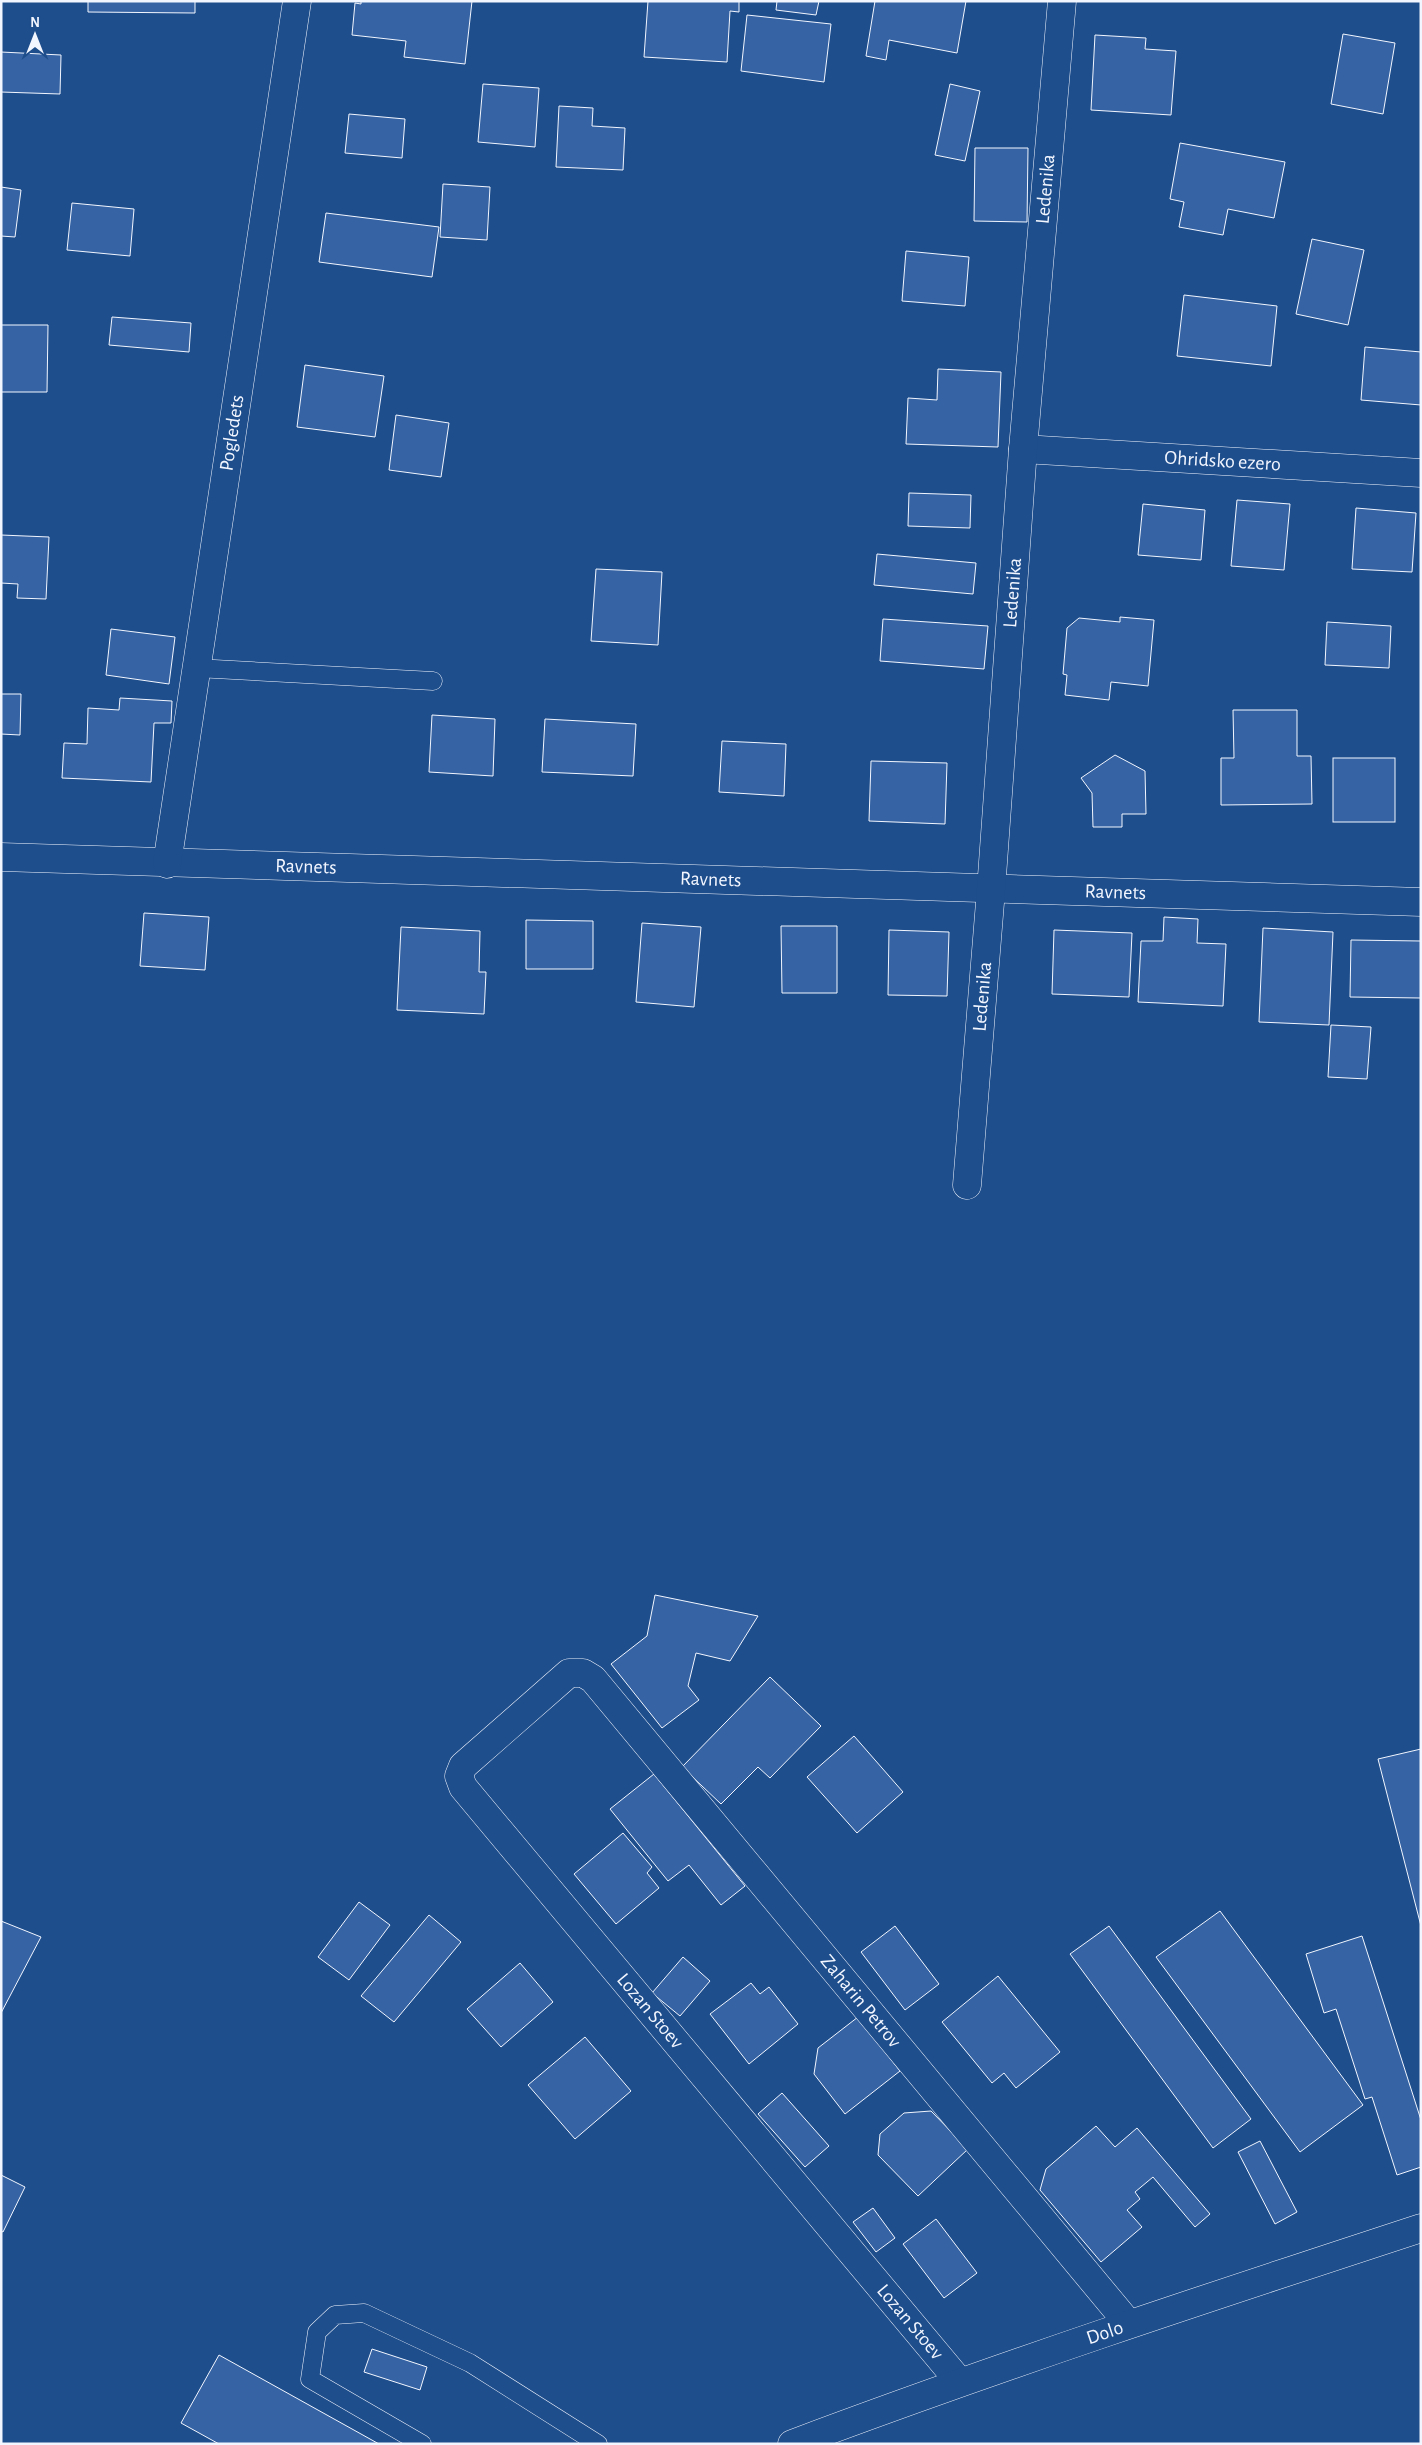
<svg xmlns="http://www.w3.org/2000/svg" width="1422" height="2445" viewBox="0 0 1422 2445" font-family="'Alegreya Sans',sans-serif">
<style>
.building{fill:#3563a3;stroke:#f2f6ff}
.lines{fill:none;stroke-linecap:round;stroke-linejoin:round}
.service-casing{stroke:#f2f6ff;stroke-width:19}
.minor-casing{stroke:#f2f6ff;stroke-width:29}
.service{stroke:#1f4e8c;stroke-width:18}
.minor{stroke:#1f4e8c;stroke-width:28}
.labels{text-anchor:middle;dominant-baseline:central;stroke-width:4;stroke-linejoin:round;paint-order:stroke}
.street-label{font-size:20px;fill:#f2f6ff;stroke:#1f4e8c}
</style>
<rect width="100%" height="100%" fill="#1f4e8c"/>
<!-- building -->
<g class="building">
<path d="M88 1H195V13L88 12Z"/>
<path d="M361 1H472L465 64 404 57 406 41 352 35 355 3 361 4Z"/>
<path d="M648 1H739V12L730 11 727 62 644 57Z"/>
<path d="M777 1H819L816 15 776 10Z"/>
<path d="M875 1H966L957 53 889 40 886 60 866 56Z"/>
<path d="M747 15 831 24 824 82 741 71Z"/>
<path d="M1343 34 1395 43 1383 114 1331 104Z"/>
<path d="M1095 35 1146 38 1145 49 1176 51 1171 115 1091 110Z"/>
<path d="M1 52 61 55 60 94 1 92Z"/>
<path d="M483 84 539 88 535 147 478 142Z"/>
<path d="M950 84 980 91 965 161 935 155Z"/>
<path d="M559 106 593 108 592 126 625 128 623 170 556 167Z"/>
<path d="M349 114 405 119 402 158 345 153Z"/>
<path d="M1180 143 1285 162 1274 218 1228 209 1223 235 1179 227 1184 202 1170 199Z"/>
<path d="M975 148H1028L1027 222 974 221Z"/>
<path d="M443 184 490 187 487 240 440 237Z"/>
<path d="M1 187 21 190 15 237 1 236Z"/>
<path d="M72 203 134 209 130 256 67 250Z"/>
<path d="M326 213 439 227 432 277 319 262Z"/>
<path d="M1312 239 1364 250 1348 325 1296 314Z"/>
<path d="M906 251 969 257 965 306 902 301Z"/>
<path d="M1184 295 1277 306 1271 366 1177 356Z"/>
<path d="M112 317 191 323 189 352 109 345Z"/>
<path d="M1 325H48L47 392H1Z"/>
<path d="M1365 347 1421 352V405L1361 400Z"/>
<path d="M305 365 384 376 375 437 297 427Z"/>
<path d="M938 369 1001 372 998 447 906 444 908 398 937 400Z"/>
<path d="M396 415 449 423 441 477 389 470Z"/>
<path d="M909 493 971 495 970 528 908 526Z"/>
<path d="M1237 500 1290 504 1284 570 1231 566Z"/>
<path d="M1143 504 1205 510 1201 560 1138 555Z"/>
<path d="M1356 508 1416 513 1412 572 1352 569Z"/>
<path d="M1 535 49 537 46 599 17 598 18 584 1 583Z"/>
<path d="M877 554 976 563 973 594 874 585Z"/>
<path d="M596 569 662 572 658 645 591 641Z"/>
<path d="M1120 617 1154 620 1148 686 1111 682 1109 700 1065 695 1067 675 1063 674 1067 628 1079 618 1120 622Z"/>
<path d="M883 619 988 626 984 669 880 661Z"/>
<path d="M1327 622 1391 626 1389 668 1325 665Z"/>
<path d="M111 629 175 637 169 684 106 675Z"/>
<path d="M1 694H21L20 735 1 734Z"/>
<path d="M120 698 172 701 171 723H154L151 782 62 778 64 743 87 744 88 708 119 710Z"/>
<path d="M1233 710H1297V756H1311L1312 804 1221 805V758H1234Z"/>
<path d="M432 715 495 719 493 776 429 772Z"/>
<path d="M545 719 636 724 633 776 542 772Z"/>
<path d="M722 741 786 744 784 796 719 792Z"/>
<path d="M1115 755 1145 771 1146 814H1122V827H1093L1092 793 1081 778Z"/>
<rect x="1333" y="758" width="62" height="64"/>
<path d="M871 761 947 763 945 824 869 821Z"/>
<path d="M144 913 209 917 205 970 140 966Z"/>
<path d="M1164 917 1198 919 1197 943 1226 944 1223 1006 1138 1002 1141 941H1163Z"/>
<path d="M526 920 593 921V969H526Z"/>
<path d="M642 923 701 927 694 1007 636 1002Z"/>
<path d="M781 926H837V993H782Z"/>
<path d="M401 927 480 931 479 972H486L484 1014 397 1010Z"/>
<path d="M1263 928 1333 932 1329 1025 1259 1022Z"/>
<path d="M889 930 949 932 947 996 888 995Z"/>
<path d="M1054 930 1132 933 1129 997 1052 994Z"/>
<path d="M1351 940 1421 941V998L1350 997Z"/>
<path d="M1331 1025 1371 1027 1367 1079 1328 1077Z"/>
<path d="M655 1595 758 1616 730 1661 696 1653 688 1686 699 1700 662 1728 611 1664 647 1636Z"/>
<path d="M770 1677 821 1726 770 1778 758 1767 721 1804 682 1767Z"/>
<path d="M854 1736 903 1792 857 1833 807 1777Z"/>
<path d="M1421 1749V1926L1378 1759Z"/>
<path d="M654 1774 745 1886 721 1905 689 1865 668 1881 610 1809Z"/>
<path d="M623 1833 652 1867 647 1873 659 1888 616 1924 574 1874Z"/>
<path d="M359 1902 390 1925 349 1980 318 1957Z"/>
<path d="M1220 1911 1363 2105 1300 2152 1156 1957Z"/>
<path d="M429 1915 461 1942 394 2022 361 1996Z"/>
<path d="M1 1921 41 1937 1 2013Z"/>
<path d="M895 1926 939 1984 905 2010 861 1952Z"/>
<path d="M1109 1926 1251 2119 1213 2148 1070 1954Z"/>
<path d="M1362 1936 1421 2120V2167L1397 2175 1372 2097 1365 2099 1336 2009 1324 2013 1306 1954Z"/>
<path d="M683 1957 710 1981 680 2016 652 1993Z"/>
<path d="M520 1963 553 2002 501 2047 467 2009Z"/>
<path d="M998 1976 1060 2052 1016 2088 1004 2073 992 2083 942 2022Z"/>
<path d="M751 1983 760 1994 769 1987 798 2024 749 2064 710 2014Z"/>
<path d="M858 2017 900 2071 845 2114 814 2074 818 2048Z"/>
<path d="M585 2037 631 2091 575 2139 528 2085Z"/>
<path d="M782 2093 829 2146 805 2167 758 2114Z"/>
<path d="M931 2111 968 2149 918 2196 878 2155 880 2134 904 2113Z"/>
<path d="M1096 2126 1115 2147 1137 2128 1210 2214 1195 2227 1153 2177 1135 2192 1140 2199 1127 2210 1142 2227 1101 2262 1040 2190 1046 2169Z"/>
<path d="M1260 2141 1297 2212 1275 2224 1238 2152Z"/>
<path d="M1 2175 25 2187 3 2232 1 2231Z"/>
<path d="M873 2208 895 2238 876 2252 853 2222Z"/>
<path d="M936 2219 977 2273 944 2298 903 2244Z"/>
<path d="M372 2349 427 2367 420 2390 364 2372Z"/>
<path d="M219 2355 379 2444H219L181 2423Z"/>
</g>
<g class="lines">
<defs>
<g id="service">
<path d="M196 668 433 681"/>
<path d="M422 2444 310 2379 317 2332 335 2315 364 2313 470 2363 598 2444"/>
</g>
<g id="minor">
<path id="s1" d="M1023 449 1421 473"/>
<path id="s2" d="M1 857 1421 902"/>
<path id="s3" d="M167 864 297 1"/>
<path id="s4" d="M967 1185 991 890 1023 449 1062 1"/>
<path id="s5" d="M959 2381 463 1787 459 1776 463 1766 569 1673H583L593 1679 1128 2323"/>
<path id="s6" d="M792 2444C1000 2366 1210 2297 1421 2228"/>
</g>
</defs>
<!-- service casing -->
<use href="#service" class="service-casing"/>
<!-- minor casing -->
<use href="#minor" class="minor-casing"/>
<!-- service -->
<use href="#service" class="service"/>
<!-- minor -->
<use href="#minor" class="minor"/>
</g>
<g class="labels">
<!-- street labels -->
<g class="street-label">
<text stroke="none"><textPath href="#s4" startOffset="999">Ledenika</textPath></text>
<text stroke="none"><textPath href="#s3" startOffset="436">Pogledets</textPath></text>
<text stroke="none"><textPath href="#s1" startOffset="200">Ohridsko ezero</textPath></text>
<text stroke="none"><textPath href="#s4" startOffset="594">Ledenika</textPath></text>
<text stroke="none"><textPath href="#s2" startOffset="305">Ravnets</textPath></text>
<text stroke="none"><textPath href="#s2" startOffset="710">Ravnets</textPath></text>
<text stroke="none"><textPath href="#s2" startOffset="1115">Ravnets</textPath></text>
<text stroke="none"><textPath href="#s4" startOffset="189">Ledenika</textPath></text>
<text stroke="none"><textPath href="#s5" startOffset="1382">Zaharin Petrov</textPath></text>
<text transform="translate(650 2011) rotate(50)">Lozan Stoev</text>
<text transform="translate(910 2322) rotate(50)">Lozan Stoev</text>
<text stroke="none"><textPath href="#s6" startOffset="332">Dolo</textPath></text>
</g>
</g>
<!-- border -->
<rect width="1422" height="2445" fill="none" stroke="#f2f6ff" stroke-width="5"/>
<!-- north arrow -->
<g transform="translate(35 35)" stroke="#1f4e8c" stroke-width="4" paint-order="stroke">
<path d="M0-4L9 19L0 12L-9 19Z" fill="#f2f6ff"/>
<text y="-8" font-size="14" font-weight="bold" text-anchor="middle" fill="#f2f6ff">N</text>
</g>
</svg>
